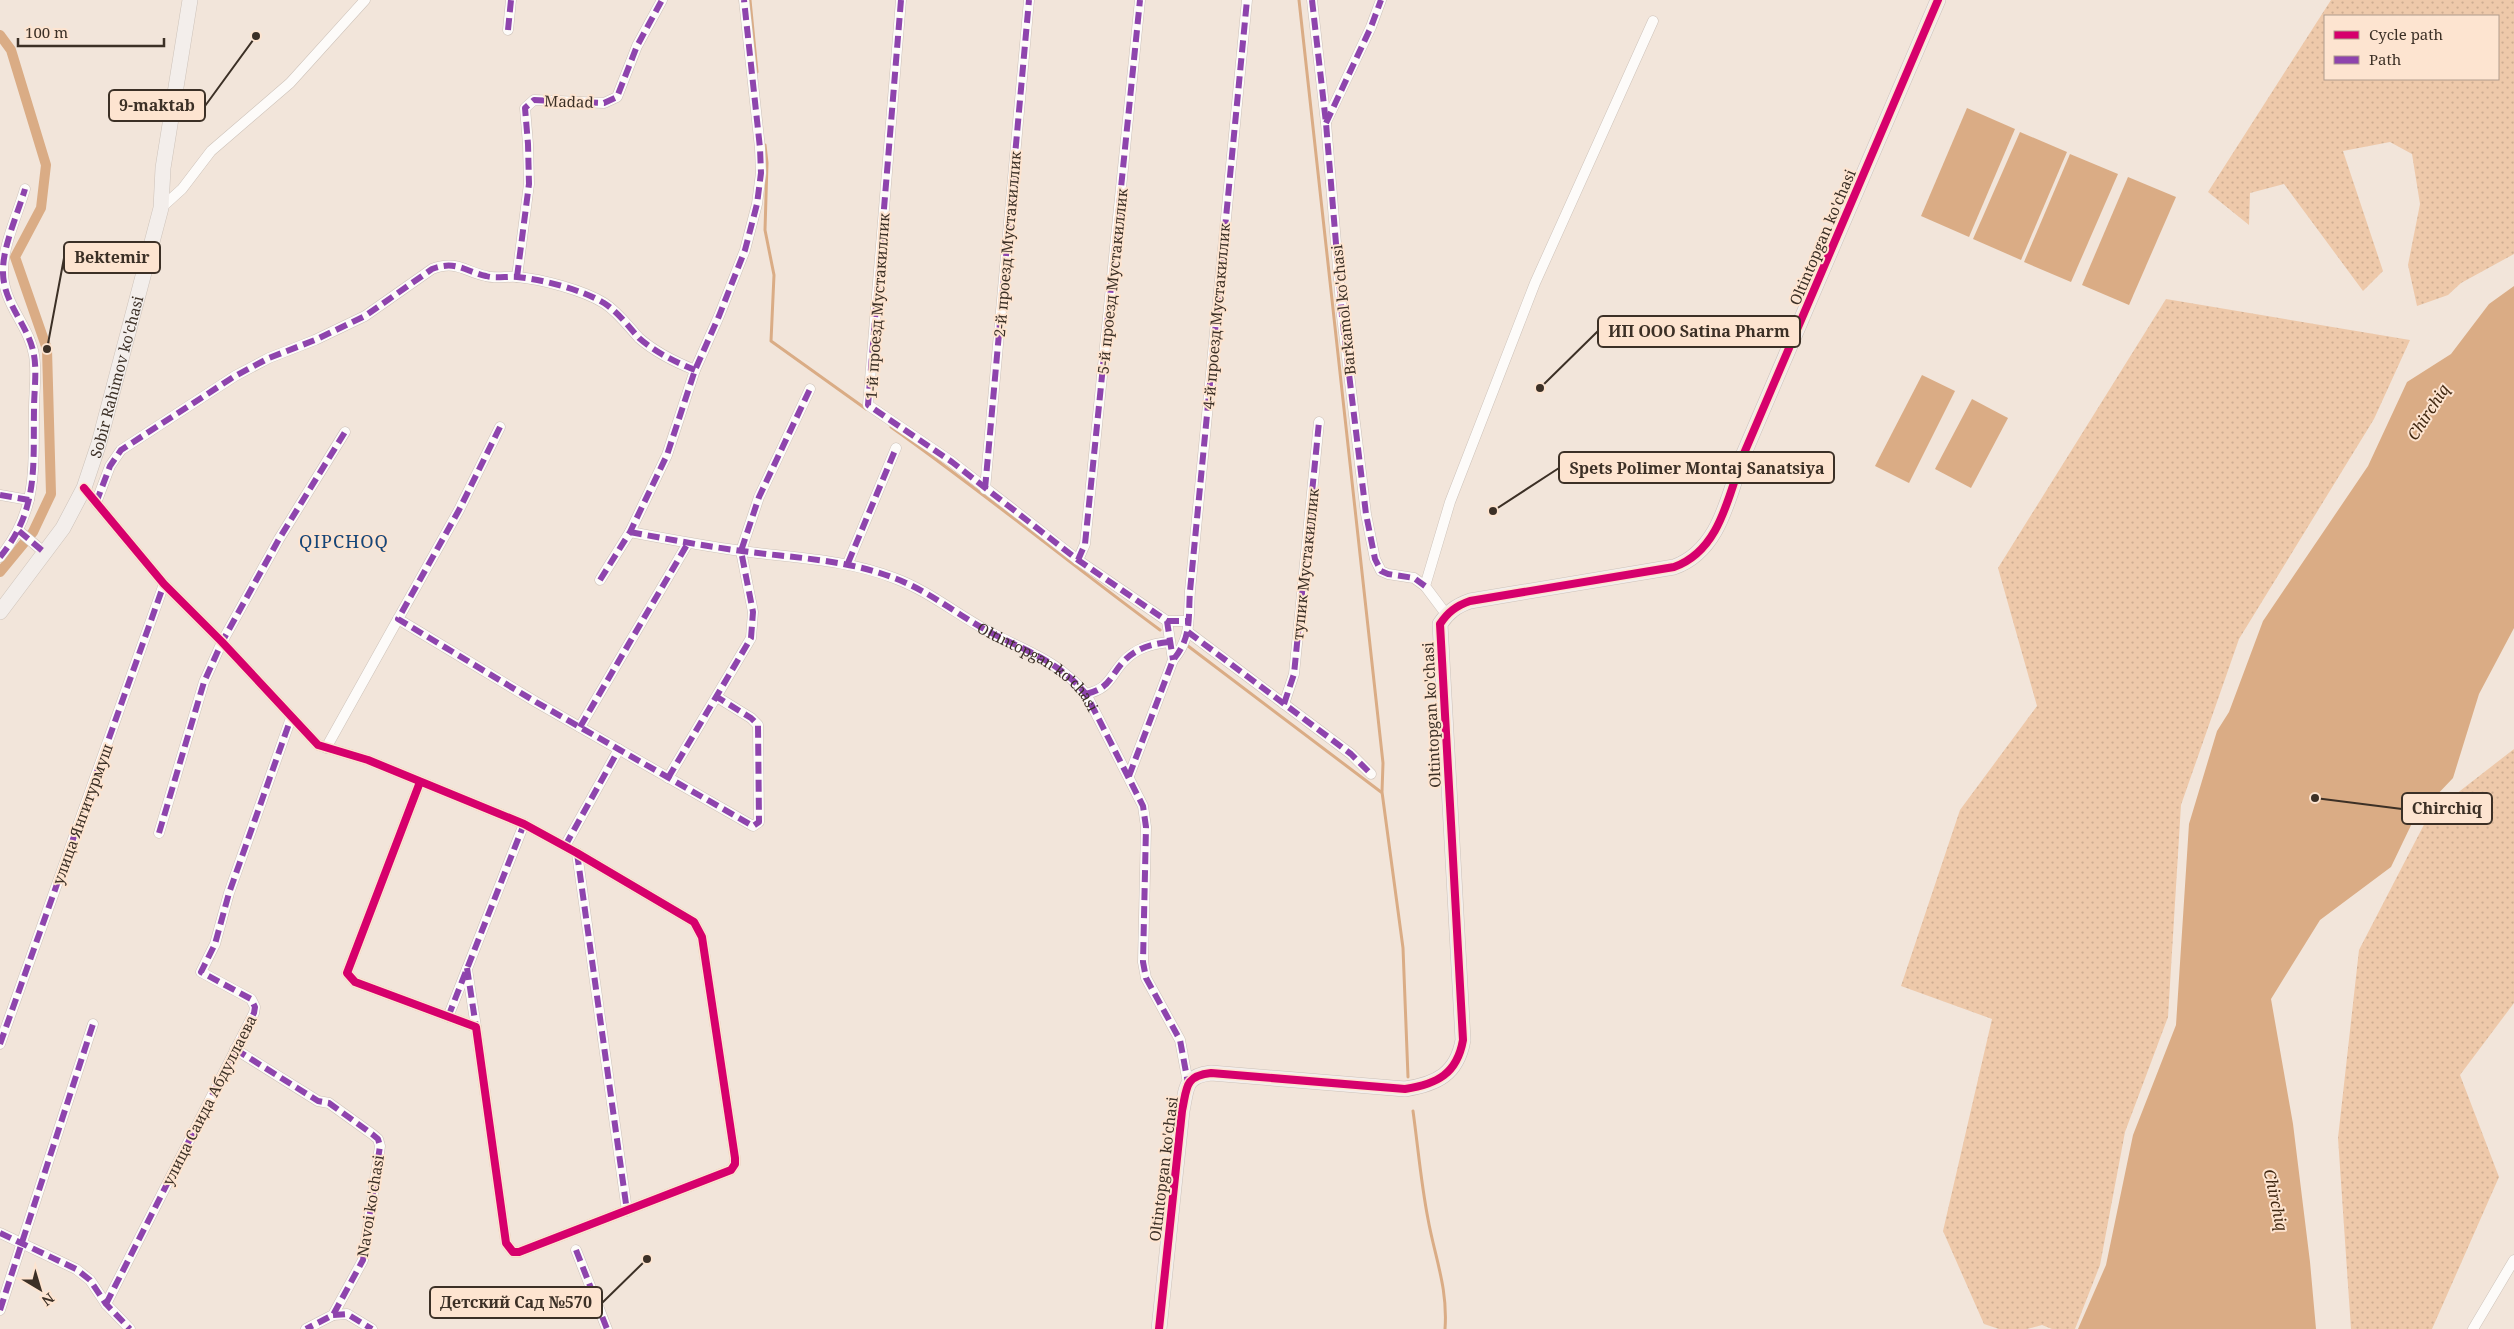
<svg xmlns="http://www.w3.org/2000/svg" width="2514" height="1329" viewBox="0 0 2514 1329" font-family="'Noto Serif',serif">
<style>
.grass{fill:url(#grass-dots);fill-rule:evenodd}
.water{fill:#daac85}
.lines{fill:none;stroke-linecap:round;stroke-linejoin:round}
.stream{stroke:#daac85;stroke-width:3}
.canal{stroke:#daac85;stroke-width:10}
.street-casing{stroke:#cdc2b9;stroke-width:11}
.secondary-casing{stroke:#cdc2b9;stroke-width:16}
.street{stroke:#fdfbf9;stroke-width:10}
.secondary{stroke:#f3eeeb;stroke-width:15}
.quiet{stroke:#8e44ad;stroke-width:6;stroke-dasharray:12 6;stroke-linecap:butt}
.cycleway-casing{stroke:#fde4d0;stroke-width:11}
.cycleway{stroke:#d6006c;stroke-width:8}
.labels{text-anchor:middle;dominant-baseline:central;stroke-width:4;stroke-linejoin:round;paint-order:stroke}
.street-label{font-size:15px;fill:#3c3026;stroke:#fde4d0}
.water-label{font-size:16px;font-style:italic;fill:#402710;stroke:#fde4d0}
.quarter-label{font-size:18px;letter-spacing:1px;fill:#164578;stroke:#fde4d0}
.leader{fill:none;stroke:#3c3026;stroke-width:2}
.callout-dot{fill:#3c3026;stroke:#fde4d0;stroke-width:2}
.callout{fill:#fde4d0;stroke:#3c3026;stroke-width:2}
.callout-label{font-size:16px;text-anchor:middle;font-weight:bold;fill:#3c3026}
</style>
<defs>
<pattern id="grass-dots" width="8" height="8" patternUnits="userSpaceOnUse" patternTransform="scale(1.25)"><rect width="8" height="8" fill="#eec9aa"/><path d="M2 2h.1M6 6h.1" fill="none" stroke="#cdad92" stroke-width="1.8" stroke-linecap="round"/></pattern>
</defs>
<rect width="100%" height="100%" fill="#f2e5da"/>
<!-- grass -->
<g class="grass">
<path d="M2331 0H2514V254L2461 283 2448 295 2417 306 2408 265 2420 204 2412 154 2390 142 2343 151 2383 271 2363 291 2284 184 2250 193 2249 225 2208 192ZM2498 16V79H2325V16Z"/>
<path d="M2166 299 2410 340 2374 419 2239 639 2181 805 2168 1017 2125 1132 2100 1265 2075 1329H2052L2042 1325 2027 1329H1999L1984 1324 1943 1231 1992 1019 1901 986 1960 810 2037 706 1998 568Z"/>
<path d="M2514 749V1003L2460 1075 2499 1177 2432 1329H2351L2338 1138 2359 950 2429 815Z"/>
</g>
<!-- water -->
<g class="water">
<path d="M1967 108 2015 129 1969 237 1921 216Z"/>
<path d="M2020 132 2067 152 2021 260 1973 239Z"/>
<path d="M2070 154 2118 174 2071 282 2024 262Z"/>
<path d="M2128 177 2176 197 2129 305 2082 285Z"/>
<path d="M2514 286V628L2479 694 2453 778 2414 819 2391 867 2320 920 2271 999 2293 1124 2310 1262 2316 1329H2078L2106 1265 2133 1135 2176 1025 2189 824 2217 731 2229 712 2263 621 2368 466 2407 382 2451 354 2489 304Z"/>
<path d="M1922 375 1955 391 1909 483 1875 466Z"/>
<path d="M1972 399 2008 418 1971 488 1935 469Z"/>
</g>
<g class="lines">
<!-- stream -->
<g class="stream">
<path d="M750 0 757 72"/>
<path d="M1299 0 1383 763 1382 792 1403 948 1408 1077"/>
<path d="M765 145 767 163 765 230 774 275 771 341 866 409"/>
<path d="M891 427C983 492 1069 563 1160 630"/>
<path d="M1188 646 1381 792"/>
<path d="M1413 1111C1418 1147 1421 1183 1428 1219 1435 1258 1448 1288 1445 1329"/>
</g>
<!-- canal -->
<path class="canal" d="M0 35 11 50 46 165 41 208 15 257 47 349 51 494 33 532 0 572"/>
<defs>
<g id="street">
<path d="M901 0 868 405 952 462 1078 560 1167 621 1173 660"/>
<path d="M1312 0 1326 123 1342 316 1366 514 1375 559 1381 571 1388 574 1414 578 1425 586"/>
<path d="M508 30 511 0"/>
<path d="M1326 122 1371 27 1381 0"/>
<path d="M161 208 182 189 211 151 290 83 365 0"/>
<path d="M517 277 529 184 528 144 525 108 534 100 604 103 617 97 637 46 662 0"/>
<path d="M500 427 459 510 398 619 536 702 753 826 759 822 758 725 751 718 717 697"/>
<path d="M84 488 164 584 222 642 318 745 368 760 524 824 577 853 694 922 702 937 735 1158V1164L731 1170 519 1252H513L506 1243 476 1027 355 982 347 973 420 782"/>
<path d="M985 489 1029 0"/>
<path d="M0 495 29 500"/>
<path d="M96 503 110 466 121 450 235 376 269 358 315 340 365 316 432 269C456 260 464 271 486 276 496 279 507 276 517 277 541 279 583 290 604 303 618 312 628 326 639 338 655 352 675 362 695 370"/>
<path d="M19 531 45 553"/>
<path id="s1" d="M630 532C667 539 704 546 742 551 793 558 845 559 894 578 927 590 955 613 986 630 1025 651 1056 659 1086 694L1143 806 1146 827 1143 962 1146 978 1180 1040 1188 1083"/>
<path d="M0 557C39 510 33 466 34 409 34 392 37 372 34 355 29 325 2 303 3 270 3 246 18 213 25 189"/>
<path d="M1078 560 1085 544 1140 0"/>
<path d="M848 563 896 448"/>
<path d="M600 580 630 532 667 455 695 370 719 316 745 250 757 204 761 173 760 148 744 0"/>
<path d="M1446 614 1425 586 1450 502 1535 283 1653 21"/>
<path d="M1167 621H1188"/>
<path d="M1188 632 1351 754 1371 774"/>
<path d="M1086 694C1110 688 1109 678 1123 662 1136 648 1151 644 1169 642"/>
<path d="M1284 704 1294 674 1319 422"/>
<path d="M580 727 688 543"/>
<path d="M326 748 398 619"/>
<path d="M1129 776 1173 660C1192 637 1188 620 1190 591L1247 0"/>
<path d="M668 778 751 638 753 612 741 551 759 497 810 389"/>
<path d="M159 833 204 682 222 642 279 539 345 432"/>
<path d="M565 846 619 749"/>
<path d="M577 853 627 1211"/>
<path d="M467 969 476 1027"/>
<path d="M448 1017 524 824"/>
<path d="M0 1044 164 584"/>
<path d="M235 1049 318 1101 329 1103 372 1134 378 1139 380 1146 363 1260 333 1315 306 1329"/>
<path d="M0 1233 76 1269 90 1280 106 1304 130 1329"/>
<path d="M576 1250 607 1329"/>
<path d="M106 1304 254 1013 255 1007 251 999 201 972 215 944 229 893 291 718"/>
<path d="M0 1310 93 1024"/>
<path d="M333 1315 347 1314 372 1329"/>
<path d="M2473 1329 2514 1260"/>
</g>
<g id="secondary">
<path id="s2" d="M0 612 63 528 84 488 99 443 161 208 163 168 190 0"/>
<path d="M1159 1329 1182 1111C1187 1088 1184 1076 1211 1073L1405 1089C1437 1084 1457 1074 1463 1040L1440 624C1448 612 1456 606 1470 601L1674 567C1719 551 1728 498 1742 458L1938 0"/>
</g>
</defs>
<!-- street casing -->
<use href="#street" class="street-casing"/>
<!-- secondary casing -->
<use href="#secondary" class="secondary-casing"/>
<!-- street -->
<use href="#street" class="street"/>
<!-- secondary -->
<use href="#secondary" class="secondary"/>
<!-- quiet -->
<g class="quiet">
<path d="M901 0 868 405 952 462 1078 560 1167 621 1173 660"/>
<path d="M1312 0 1326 123 1342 316 1366 514 1375 559 1381 571 1388 574 1414 578 1425 586"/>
<path d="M508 30 511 0"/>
<path d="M1326 123 1371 27 1381 0"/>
<path d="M517 277 529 184 528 144 525 108 534 100 604 103 617 97 637 46 662 0"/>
<path d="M500 427 459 510 398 619 536 702 753 826 759 822 758 725 751 718 717 697"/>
<path d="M985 489 1029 0"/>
<path d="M0 495 29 500"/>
<path d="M96 503 110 466 121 450 235 376 269 358 315 340 365 316 432 269C456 260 464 271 486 276 496 279 507 276 517 277 541 279 583 290 604 303 618 312 628 326 639 338 655 352 675 362 695 370"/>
<path d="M19 531 45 553"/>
<path d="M630 532C667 539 704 546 742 551 793 558 845 559 894 578 927 590 955 613 986 630 1025 651 1056 659 1086 694L1143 806 1146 827 1143 962 1146 978 1180 1040 1188 1083"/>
<path d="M0 557C39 510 33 466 34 409 34 392 37 372 34 355 29 325 2 303 3 270 3 246 18 213 25 189"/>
<path d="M1078 560 1085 544 1140 0"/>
<path d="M848 563 896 448"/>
<path d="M600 580 630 532 667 455 695 370 719 316 745 250 757 204 761 173 760 148 744 0"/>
<path d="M1167 621H1188"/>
<path d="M1188 632 1351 754 1371 774"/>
<path d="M1086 694C1110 688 1109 678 1123 662 1136 648 1151 644 1169 642"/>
<path d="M1284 704 1294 674 1319 422"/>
<path d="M580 727 688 543"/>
<path d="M1129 776 1173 660C1192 637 1188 620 1190 591L1247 0"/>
<path d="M668 778 751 638 753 612 741 551 759 497 810 389"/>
<path d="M159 833 204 682 222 642 279 539 345 432"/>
<path d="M565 846 619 749"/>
<path d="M577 853 627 1211"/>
<path d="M467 968 476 1027"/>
<path d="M448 1017 524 824"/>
<path d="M0 1044 164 584"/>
<path d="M235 1049 318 1101 329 1103 372 1134 378 1139 380 1146 363 1260 333 1315 306 1329"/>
<path d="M0 1233 76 1269 90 1280 106 1304 130 1329"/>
<path d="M576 1250 607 1329"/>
<path d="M106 1304 254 1013 255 1007 251 999 201 972 215 944 229 893 291 718"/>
<path d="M0 1310 93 1024"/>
<path d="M333 1315 347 1314 372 1329"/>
</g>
<defs>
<g id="cycleway">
<path d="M84 488 164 584 222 642 318 745 368 760 524 824 577 853 694 922 702 937 735 1158V1164L731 1170 519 1252H513L506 1243 476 1027 355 982 347 973 420 782"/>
<path d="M1159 1329 1182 1111C1187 1088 1184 1076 1211 1073L1405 1089C1437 1084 1457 1074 1463 1040L1440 624C1448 612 1456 606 1470 601L1674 567C1719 551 1728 498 1742 458L1938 0"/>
</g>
</defs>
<!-- cycleway casing -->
<use href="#cycleway" class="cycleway-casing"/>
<!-- cycleway -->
<use href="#cycleway" class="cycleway"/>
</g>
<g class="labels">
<!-- street labels -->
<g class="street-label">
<text transform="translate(569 101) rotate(2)">Madad</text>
<text transform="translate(1822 237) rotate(-67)">Oltintopgan ko'chasi</text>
<text transform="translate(1007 244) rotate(-85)">2-й проезд Мустакиллик</text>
<text transform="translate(1112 281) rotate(-84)">5-й проезд Мустакиллик</text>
<text transform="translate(877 306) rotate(-86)">1-й проезд Мустакиллик</text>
<text transform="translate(1343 310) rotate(-96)">Barkamol ko'chasi</text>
<text transform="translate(1216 316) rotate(-85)">4-й проезд Мустакиллик</text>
<text stroke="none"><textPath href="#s2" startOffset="266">Sobir Rahimov ko'chasi</textPath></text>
<text transform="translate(1305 564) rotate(-84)">тупик Мустакиллик</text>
<text stroke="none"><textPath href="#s1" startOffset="439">Oltintopgan ko'chasi</textPath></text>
<text transform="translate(1431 715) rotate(-93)">Oltintopgan ko'chasi</text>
<text transform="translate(82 814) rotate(-70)">улица Янгитурмуш</text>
<text transform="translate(209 1100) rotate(-63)">улица Саида Абдуллаева</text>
<text transform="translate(1163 1169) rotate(-83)">Oltintopgan ko'chasi</text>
<text transform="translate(370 1206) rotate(-81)">Navoi ko'chasi</text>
</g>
<!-- water labels -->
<g class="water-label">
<text transform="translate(2428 412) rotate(-57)">Chirchiq</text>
<text transform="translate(2276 1200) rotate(78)">Chirchiq</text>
</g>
<!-- quarter labels -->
<g class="quarter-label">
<text x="344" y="541">QIPCHOQ</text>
</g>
</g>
<!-- callouts -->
<path class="leader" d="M256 36L205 106M47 349L64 258M1540 388L1598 331M1493 511L1559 468M2315 798L2402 809M647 1259L602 1303"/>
<g class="callout-dot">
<circle cx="256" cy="36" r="5"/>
<circle cx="47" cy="349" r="5"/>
<circle cx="1540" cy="388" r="5"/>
<circle cx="1493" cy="511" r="5"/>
<circle cx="2315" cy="798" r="5"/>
<circle cx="647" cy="1259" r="5"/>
</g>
<g class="callout">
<rect x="109" y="90" width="96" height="31" rx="5"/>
<rect x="64" y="242" width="96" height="31" rx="5"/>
<rect x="1598" y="316" width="202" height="31" rx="5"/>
<rect x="1559" y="452" width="275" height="31" rx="5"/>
<rect x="2402" y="793" width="90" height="31" rx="5"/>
<rect x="430" y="1287" width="172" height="31" rx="5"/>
</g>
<g class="callout-label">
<text x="157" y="111">9-maktab</text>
<text x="112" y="263">Bektemir</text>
<text x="1699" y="337">ИП ООО Satina Pharm</text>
<text x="1697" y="474">Spets Polimer Montaj Sanatsiya</text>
<text x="2447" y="814">Chirchiq</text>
<text x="516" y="1308">Детский Сад №570</text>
</g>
<!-- legend -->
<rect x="2324" y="15" width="175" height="65" fill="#fde4d0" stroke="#b09c8c"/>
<rect x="2334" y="31" width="25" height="8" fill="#d6006c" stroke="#b09c8c"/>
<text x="2369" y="40" font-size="15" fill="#3c3026">Cycle path</text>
<rect x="2334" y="56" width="25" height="8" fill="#8e44ad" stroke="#b09c8c"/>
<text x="2369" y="65" font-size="15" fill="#3c3026">Path</text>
<!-- north arrow -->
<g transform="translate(40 1289) rotate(142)" stroke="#fde4d0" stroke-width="4" paint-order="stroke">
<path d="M0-4L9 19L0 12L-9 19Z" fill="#3c3026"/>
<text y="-8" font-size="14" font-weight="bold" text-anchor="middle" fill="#3c3026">N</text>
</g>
<!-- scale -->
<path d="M18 38v8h146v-8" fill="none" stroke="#3c3026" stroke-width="2.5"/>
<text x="25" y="38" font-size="15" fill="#3c3026" stroke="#fde4d0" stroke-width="4" paint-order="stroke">100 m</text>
</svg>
